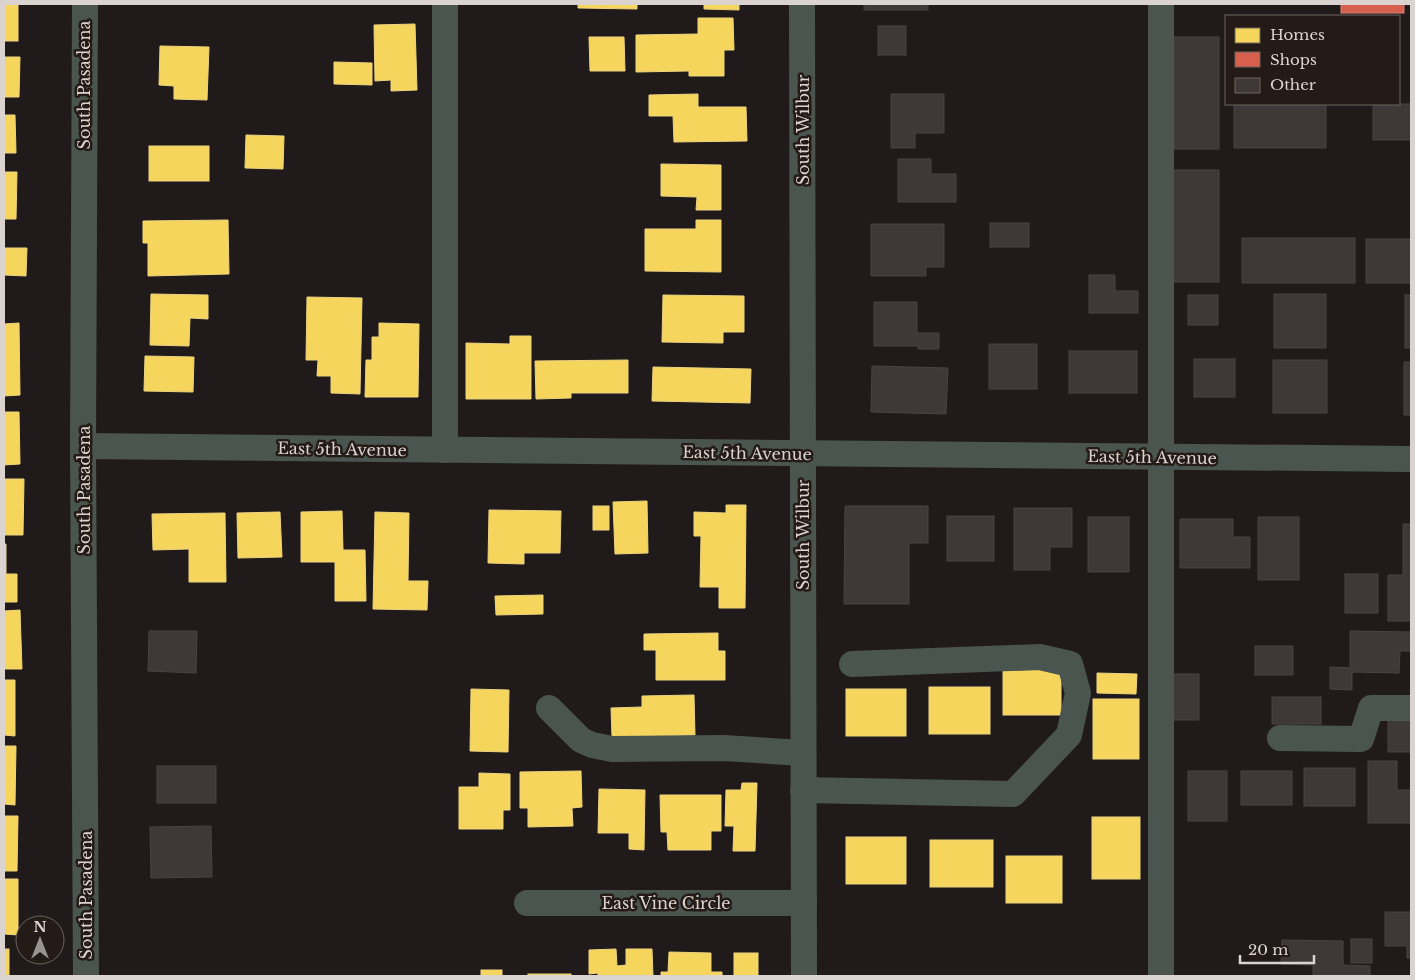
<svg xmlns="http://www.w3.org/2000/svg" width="1415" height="980" viewBox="0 0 1415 980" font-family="'Libre Baskerville',serif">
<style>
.homes{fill:#f6d55c;stroke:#eed47f}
.shops{fill:#d6604d;stroke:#d88274}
.building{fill:#3e3938;stroke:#484442}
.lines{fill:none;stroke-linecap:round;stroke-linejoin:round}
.minor{stroke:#4a5550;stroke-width:26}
.labels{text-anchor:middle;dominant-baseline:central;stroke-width:5;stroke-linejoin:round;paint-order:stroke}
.street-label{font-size:16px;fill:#dbd3d0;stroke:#241a16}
</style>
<rect width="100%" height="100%" fill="#201b1a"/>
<!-- homes -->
<g class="homes">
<rect x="4" y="4" width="14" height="37"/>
<path d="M578 4H637V9L578 8Z"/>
<path d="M704 4H739V10L704 9Z"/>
<path d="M698 18H733L734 50H724V76H689V71L636 72V35L698 34Z"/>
<path d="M415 24 417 90 391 91V80L375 81 374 25Z"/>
<path d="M589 37H624L625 71H590Z"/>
<path d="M160 46 209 47 207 100 174 99V86L159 85Z"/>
<path d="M4 57H20L19 97H4Z"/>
<path d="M334 62 372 63V85L334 84Z"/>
<path d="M698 94V107H746L747 141 674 142 673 116H649V95Z"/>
<path d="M4 115H15L16 153H4Z"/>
<path d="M246 135 284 136 283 169 245 168Z"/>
<rect x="149" y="146" width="60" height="35"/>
<path d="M661 164 721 165V210H696L697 197 661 196Z"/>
<path d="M4 172H17L16 219H4Z"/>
<path d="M228 220 229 274 148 276V243H143V221Z"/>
<path d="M696 220H721V272L645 271V229H696Z"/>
<path d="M4 248H27L26 276 4 275Z"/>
<path d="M151 294 208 295V319L190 318 189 346 150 345Z"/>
<path d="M663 295 744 296V332H723V343L662 342Z"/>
<path d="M307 297 362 298 360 394 331 393V376H317L318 360H306Z"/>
<path d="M19 323 20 395 4 396V324Z"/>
<path d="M379 323 419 324 418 397H365L366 360H372V337H379Z"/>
<path d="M510 336H531V399H466V343L510 344Z"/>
<path d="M145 356 194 357 193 392 144 391Z"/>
<path d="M628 360V393H571V398L536 399 535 361Z"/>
<path d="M653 367 751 369 750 403 652 401Z"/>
<path d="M4 412H19L20 464 4 465Z"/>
<path d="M4 479H24L23 535H4Z"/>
<path d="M647 501 648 553 615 554 613 502Z"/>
<path d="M726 505H746L745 608H719V587H700L701 536H694V512L726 513Z"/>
<rect x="593" y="506" width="16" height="24"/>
<path d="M489 510 561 511 560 553H524V564L488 563Z"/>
<path d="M342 511 343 550H365L366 601H335V562H301V512Z"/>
<path d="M280 512 282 557 238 558 237 513Z"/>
<path d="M375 512 409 513 408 581H428L427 610 373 609Z"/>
<path d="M225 513 226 582H189V549L153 550 152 514Z"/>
<path d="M4 544H6V574H17V602H4Z"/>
<path d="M543 595V614L496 615 495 596Z"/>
<path d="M20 610 22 669H4V611Z"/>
<path d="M718 633V651H725V680H656V650H644V634Z"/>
<rect x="1003" y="667" width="58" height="48"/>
<path d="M1097 673 1137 674 1136 694 1097 693Z"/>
<path d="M4 680H15V736L4 735Z"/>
<rect x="929" y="687" width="61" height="47"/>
<path d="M471 689 509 690 508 752 470 751Z"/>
<rect x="846" y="689" width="60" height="47"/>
<path d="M694 695 695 735 612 737 611 708 642 707V696Z"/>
<rect x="1093" y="699" width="46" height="60"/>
<path d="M4 746H16L15 805 4 804Z"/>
<path d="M581 771 582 807 572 808 573 826 528 827V808H520V772Z"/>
<path d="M479 773 510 774V810H503V829H459V787H479Z"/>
<path d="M742 783H757L755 851H733L734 826H725L726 790H741Z"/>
<path d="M599 789 645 790 644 850 629 849V833H598Z"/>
<path d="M660 795H721V831H711V850H668L667 832H661Z"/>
<path d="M4 816H18L17 871H4Z"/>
<rect x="1092" y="817" width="48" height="62"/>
<rect x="846" y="837" width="60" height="47"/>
<rect x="930" y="840" width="63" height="47"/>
<rect x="1006" y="856" width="56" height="47"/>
<path d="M4 879H18V935L4 934Z"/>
<rect x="4" y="949" width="5" height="27"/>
<path d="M616 949 617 966 626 965V949H652L653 976H598V973L589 974V950Z"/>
<path d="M669 952 711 953V972H722V976H661V972H668Z"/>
<rect x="734" y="953" width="24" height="23"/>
<rect x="481" y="970" width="21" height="6"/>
<rect x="528" y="974" width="43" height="2"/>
</g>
<!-- shops -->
<rect class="shops" x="1341" y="4" width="63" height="9"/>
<!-- building -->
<g class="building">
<rect x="864" y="4" width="64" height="6"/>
<rect x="878" y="26" width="28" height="29"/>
<rect x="1174" y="37" width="45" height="112"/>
<path d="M891 94H944V133H915V148H891Z"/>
<rect x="1234" y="104" width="92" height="44"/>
<rect x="1373" y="104" width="38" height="36"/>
<path d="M898 159H931V174H956V202H898Z"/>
<rect x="1173" y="170" width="46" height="112"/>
<rect x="990" y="223" width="39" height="24"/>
<path d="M871 224H944V267H926V276H871Z"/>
<rect x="1242" y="238" width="113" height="45"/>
<rect x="1366" y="239" width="45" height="44"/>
<path d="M1089 275H1115V291H1138V313H1089Z"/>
<rect x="1274" y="294" width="52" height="54"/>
<rect x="1188" y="295" width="30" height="30"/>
<rect x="1405" y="295" width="6" height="53"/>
<path d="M874 302H917V333H939V349H918V346H874Z"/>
<rect x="989" y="344" width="48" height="45"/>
<rect x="1069" y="351" width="68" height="42"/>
<rect x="1194" y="359" width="41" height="38"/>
<rect x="1273" y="360" width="54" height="53"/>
<rect x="1404" y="362" width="7" height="53"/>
<path d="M872 366 948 368 946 414 871 412Z"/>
<path d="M845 506H928V543H909V604H844Z"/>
<path d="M1014 508H1072V547H1050V570H1014Z"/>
<rect x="947" y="516" width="47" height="45"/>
<rect x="1088" y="517" width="41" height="55"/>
<rect x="1258" y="517" width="41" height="63"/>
<path d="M1180 519H1233V537H1250V568H1180Z"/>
<path d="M1403 524H1411V621H1388V575H1403Z"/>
<rect x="1345" y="574" width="33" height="39"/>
<path d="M149 631H197L196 673 148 671Z"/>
<path d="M1350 631 1411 632V651H1400L1399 673 1352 672V690L1330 689V667L1350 668Z"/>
<rect x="1255" y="646" width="38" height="29"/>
<rect x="1172" y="674" width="27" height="46"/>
<rect x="1272" y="697" width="49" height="27"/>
<rect x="1388" y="715" width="23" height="37"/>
<path d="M1368 761H1397V790H1411V823H1368Z"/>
<rect x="157" y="766" width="59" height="37"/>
<rect x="1304" y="768" width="51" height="38"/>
<rect x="1188" y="771" width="39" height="50"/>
<rect x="1241" y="771" width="51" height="34"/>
<path d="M211 826 212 877 151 878 150 827Z"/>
<path d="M1385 912H1411V958H1407V946H1385Z"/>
<rect x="1351" y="939" width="21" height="24"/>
<path d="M1282 940 1343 941V965L1370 966V976H1313V965L1281 964Z"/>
</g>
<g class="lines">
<!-- minor -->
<g class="minor">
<path d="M85 4 83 446 86 976"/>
<path d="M445 4V450"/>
<path d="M802 4 804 976"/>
<path d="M83 446 1411 459"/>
<path d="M549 708 581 740 592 745 612 749 724 748 803 753"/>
<path d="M1280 738 1361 739 1371 708H1411"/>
<path d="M803 790 1013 794 1069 735 1078 693 1070 664 1040 657 852 664"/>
<path d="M527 903H804"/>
<path d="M1161 976V4"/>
</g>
</g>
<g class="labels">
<!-- street labels -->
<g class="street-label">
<text transform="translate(84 85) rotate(-90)">South Pasadena</text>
<text transform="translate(803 130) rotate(-90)">South Wilbur</text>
<text transform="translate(342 449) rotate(1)">East 5th Avenue</text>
<text transform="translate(747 453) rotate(1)">East 5th Avenue</text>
<text transform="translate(1152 457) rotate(1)">East 5th Avenue</text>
<text transform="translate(84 490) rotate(-90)">South Pasadena</text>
<text transform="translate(803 535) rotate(-90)">South Wilbur</text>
<text transform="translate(86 895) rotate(-90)">South Pasadena</text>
<text x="666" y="903">East Vine Circle</text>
</g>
</g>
<!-- border -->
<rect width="1415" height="980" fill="none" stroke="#dbd3d0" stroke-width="10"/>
<!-- legend -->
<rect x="1225" y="15" width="175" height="90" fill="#241a16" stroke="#6d6460"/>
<rect x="1235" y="28" width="25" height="15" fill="#f6d55c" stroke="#6d6460"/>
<text x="1270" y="40" font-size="15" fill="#dbd3d0">Homes</text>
<rect x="1235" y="52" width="25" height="15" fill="#d6604d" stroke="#6d6460"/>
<text x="1270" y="65" font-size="15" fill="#dbd3d0">Shops</text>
<rect x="1235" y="78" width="25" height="15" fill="#3e3938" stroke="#6d6460"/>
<text x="1270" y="90" font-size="15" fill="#dbd3d0">Other</text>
<!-- north arrow -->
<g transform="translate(40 940)"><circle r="24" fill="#241a16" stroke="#6d6460"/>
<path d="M0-4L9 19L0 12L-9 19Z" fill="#9a9390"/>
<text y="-8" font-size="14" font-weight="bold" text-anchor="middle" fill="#dbd3d0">N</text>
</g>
<!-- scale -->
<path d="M1240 955v8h74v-8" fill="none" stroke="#dbd3d0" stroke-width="2.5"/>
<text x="1248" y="955" font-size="15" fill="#dbd3d0" stroke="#241a16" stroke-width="4" paint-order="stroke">20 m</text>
</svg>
